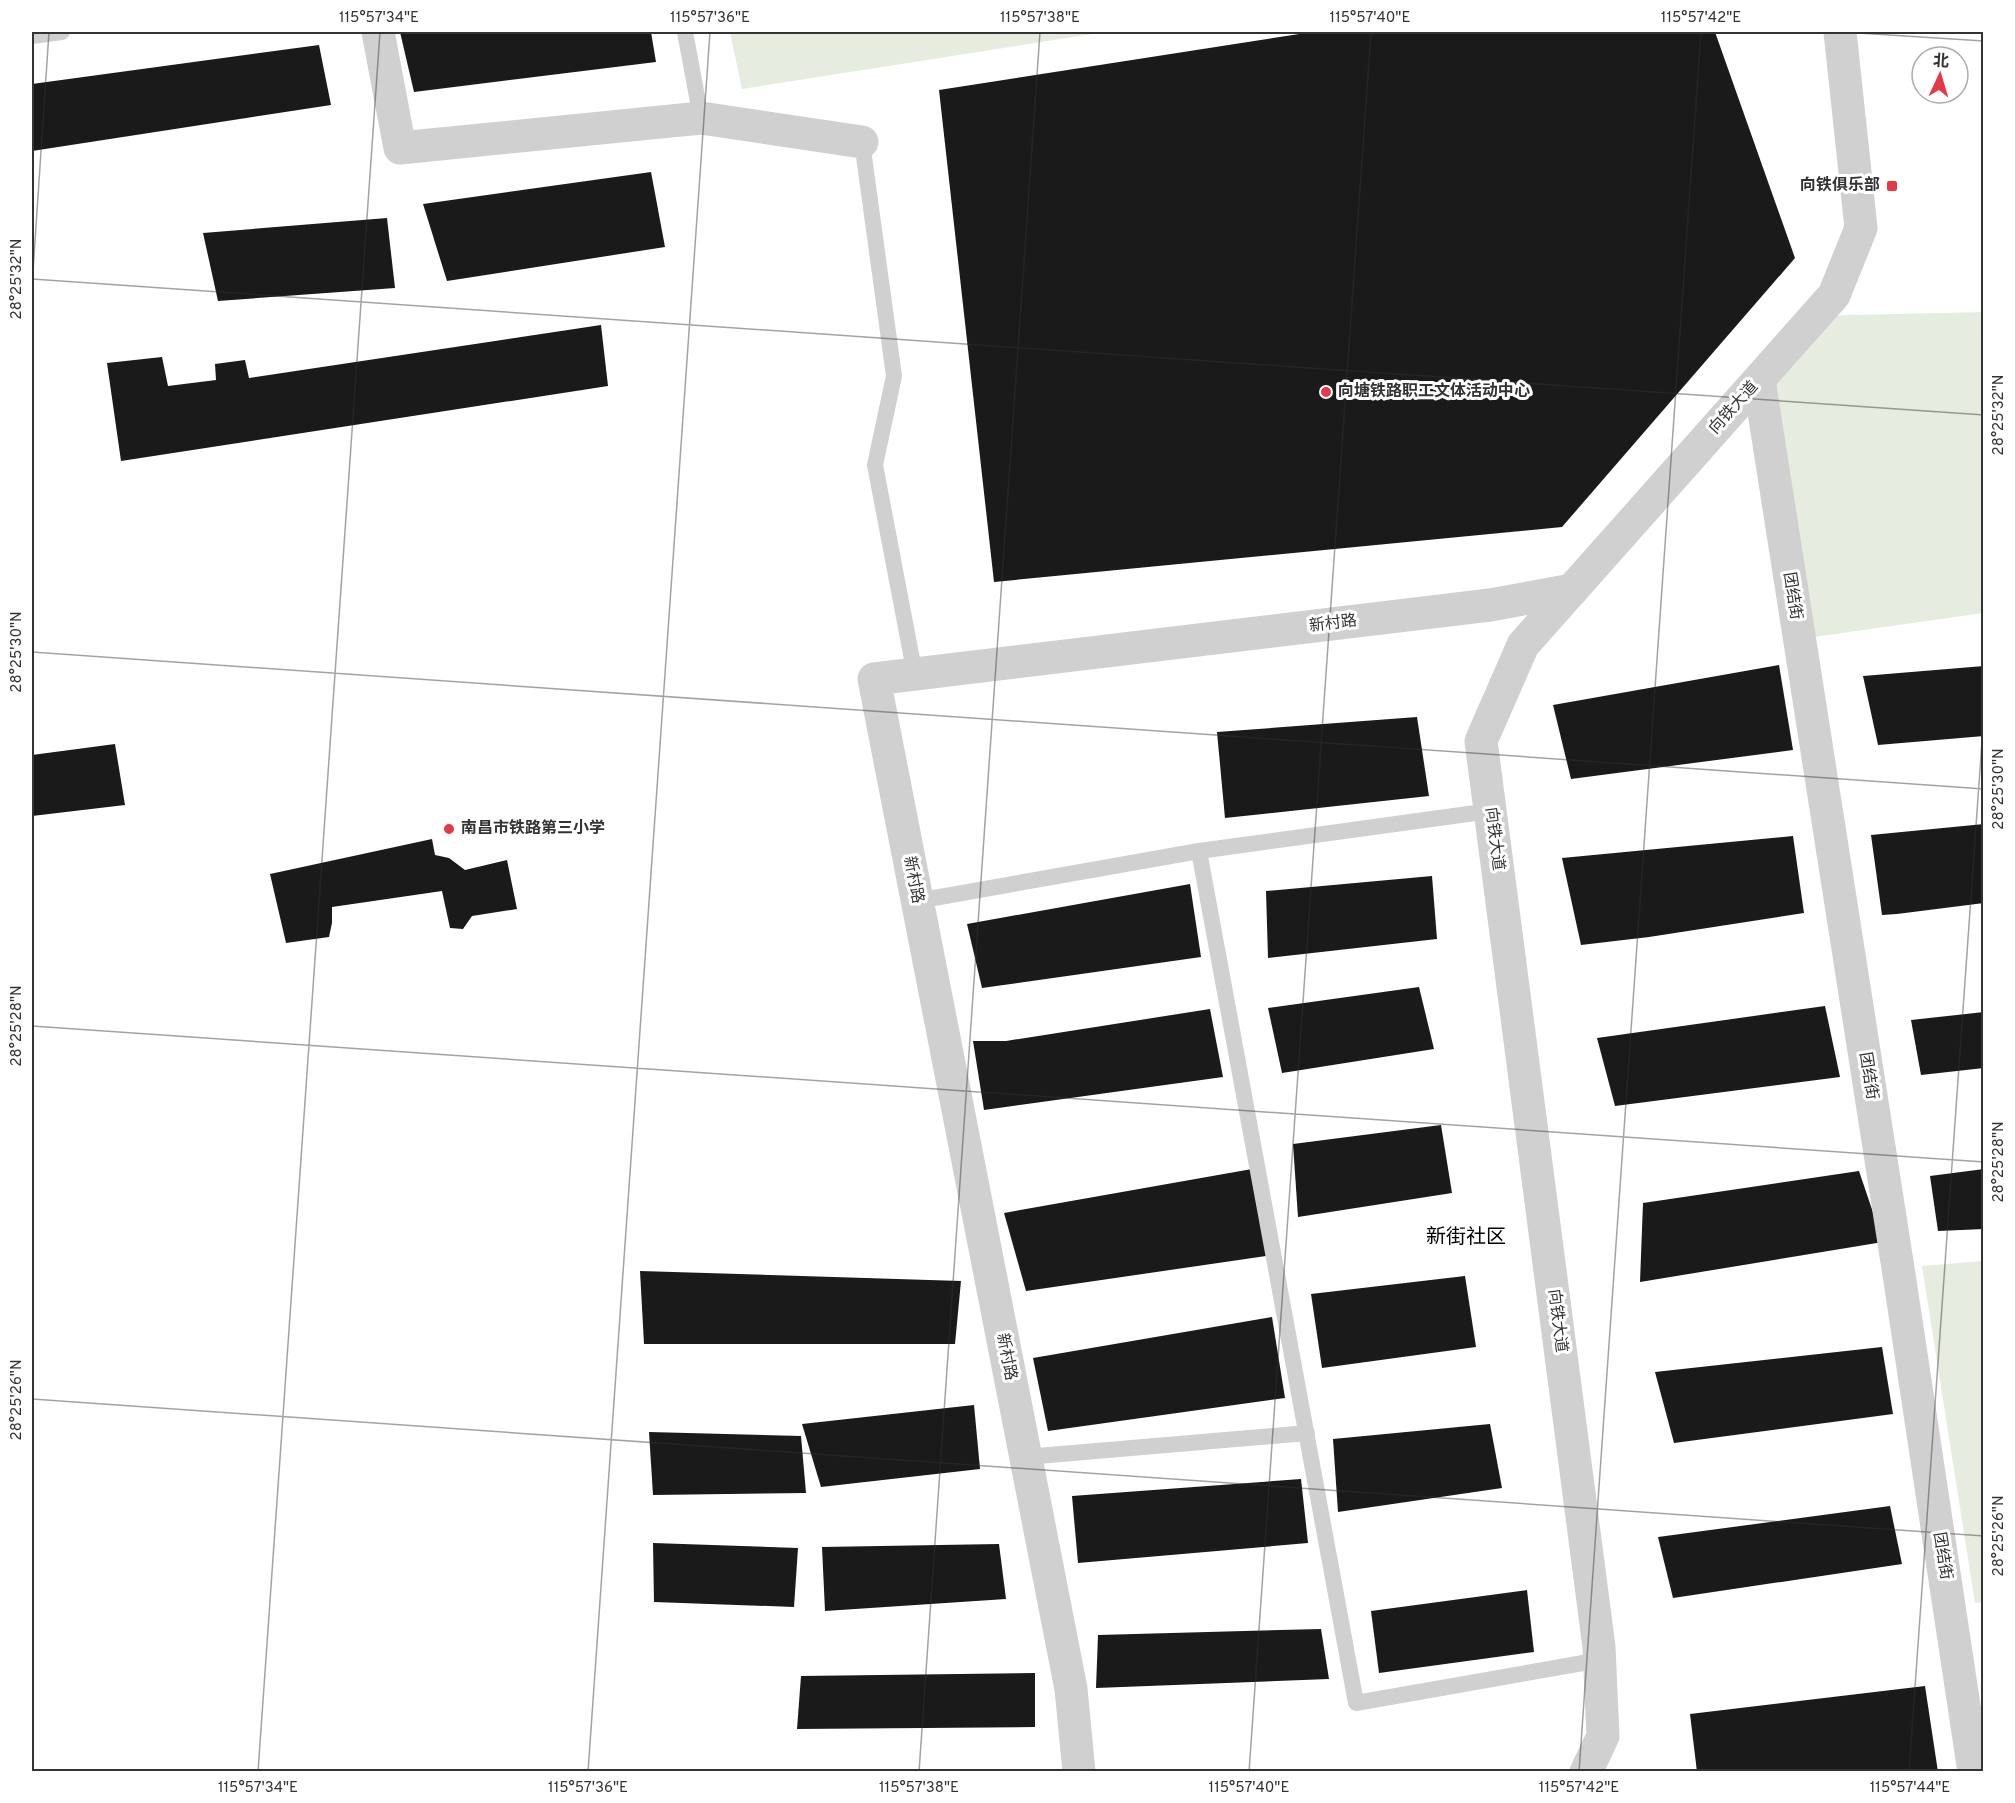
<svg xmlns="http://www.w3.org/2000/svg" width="2015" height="1803" viewBox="0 0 2015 1803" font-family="Overpass,'Noto Sans SC',sans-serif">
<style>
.green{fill:#e6ecdf}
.building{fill:#1a1a1a}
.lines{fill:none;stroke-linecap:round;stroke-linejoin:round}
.service{stroke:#d0d0d0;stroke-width:16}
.minor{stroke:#d0d0d0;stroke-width:33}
.tertiary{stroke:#d0d0d0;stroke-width:33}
.ticks{fill:none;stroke:#333;stroke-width:1.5;stroke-opacity:0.45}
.poi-dot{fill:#e63946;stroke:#fff;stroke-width:2}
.labels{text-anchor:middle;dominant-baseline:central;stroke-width:6;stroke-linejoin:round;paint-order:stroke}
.poi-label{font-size:16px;font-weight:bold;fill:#333;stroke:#fff;text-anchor:start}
.street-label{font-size:16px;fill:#333;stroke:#fff}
.quarter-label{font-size:20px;fill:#000;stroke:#fff}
.neatline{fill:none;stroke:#333;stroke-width:2}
.ticks-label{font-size:15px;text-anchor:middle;fill:#333}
</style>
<rect width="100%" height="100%" fill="#fff"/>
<!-- green -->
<g class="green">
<path d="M730 32H1105L742 89Z"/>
<path d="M1983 312V613L1800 639 1768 370 1810 316Z"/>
<path d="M1983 1261 1984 1602 1975 1603 1922 1266Z"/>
</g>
<!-- building -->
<g class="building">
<path d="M400 32H651L656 62 414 92Z"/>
<path d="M1312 32H1715L1795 258 1562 527 994 582 939 90Z"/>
<path d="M319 45 331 105 32 151V84Z"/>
<path d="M651 172 665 247 447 281 423 204Z"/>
<path d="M387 218 395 288 218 301 203 233Z"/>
<path d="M601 325 608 386 121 461 107 363 162 357 168 386 216 380 215 364 245 360 249 378Z"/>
<path d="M1779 665 1793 750 1571 779 1553 705Z"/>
<path d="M1984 666V736L1878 745 1863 676Z"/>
<path d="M1417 717 1429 796 1225 818 1217 732Z"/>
<path d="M115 744 125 805 32 816V755Z"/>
<path d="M1984 824V903L1897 914 1882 915 1871 835Z"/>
<path d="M1793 836 1804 913 1649 937 1581 945 1562 858Z"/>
<path d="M432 839 435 855 449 858 465 870 507 860 517 909 472 916 463 929 450 928 442 891 332 907V923L329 937 286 943 270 874Z"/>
<path d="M1432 876 1437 939 1268 958 1266 891Z"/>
<path d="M1190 884 1201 957 982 988 967 924Z"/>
<path d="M1419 987 1434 1049 1282 1073 1268 1008Z"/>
<path d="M1825 1006 1840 1077 1615 1106 1597 1038Z"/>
<path d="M1210 1009 1223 1077 984 1110 973 1041H1006Z"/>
<path d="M1984 1012V1068L1921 1075 1911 1020Z"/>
<path d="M1441 1125 1452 1193 1298 1217 1293 1144Z"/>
<path d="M1252 1169 1266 1256 1026 1291 1004 1213Z"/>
<path d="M1984 1169V1229L1938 1231 1930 1176Z"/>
<path d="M1859 1171 1883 1242 1640 1282 1643 1203Z"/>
<path d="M640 1271 961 1281 955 1344H644Z"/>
<path d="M1465 1276 1476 1347 1322 1368 1311 1294Z"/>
<path d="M1272 1317 1285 1398 1048 1431 1033 1358Z"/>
<path d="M1882 1347 1893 1414 1674 1443 1655 1372Z"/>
<path d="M974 1405 980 1469 821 1487 802 1424Z"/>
<path d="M1490 1424 1502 1488 1338 1512 1333 1439Z"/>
<path d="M649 1432 801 1436 806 1493 653 1495Z"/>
<path d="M1301 1479 1308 1543 1078 1563 1072 1496Z"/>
<path d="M1890 1506 1902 1564 1673 1598 1658 1537Z"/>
<path d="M653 1543 798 1548 794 1607 654 1602Z"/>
<path d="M999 1544 1006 1599 825 1611 822 1547Z"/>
<path d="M1527 1590 1534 1652 1379 1673 1371 1611Z"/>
<path d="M1321 1629 1329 1679 1096 1688 1098 1635Z"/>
<path d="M1035 1673V1727L797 1729 801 1676Z"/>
<path d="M1925 1686 1938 1772H1697L1690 1714Z"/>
</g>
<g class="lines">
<!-- service -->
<g class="service">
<path d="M685 32 701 118"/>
<path d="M32 36 62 32"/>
<path d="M862 142 894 376 875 465 915 675"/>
<path d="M1199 851 1356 1703 1600 1660"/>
<path d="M917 901 1199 851 1490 811"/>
<path d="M1026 1457 1307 1433"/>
</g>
<!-- minor -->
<g class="minor">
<path d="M378 32 400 148 701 118 862 142"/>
<path d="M1759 380 1900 1281 1974 1772"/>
<path d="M1079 1772 1071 1689 874 679 1490 605 1572 590"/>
</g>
<!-- tertiary -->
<path class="tertiary" d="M1586 1772 1603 1736 1599 1647 1481 741 1523 645 1834 295 1861 228 1840 32"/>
</g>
<!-- ticks -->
<path class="ticks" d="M1842 32 1984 41M32 279 1984 415M32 286 49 32M32 652 1984 789M32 1026 1984 1162M32 1399 1984 1536M258 1772 380 32M588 1772 710 32M919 1772 1040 32M1249 1772 1371 32M1579 1772 1701 32M1909 1772 1984 713"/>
<!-- markers -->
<g class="poi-dot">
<rect x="1886" y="180" width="12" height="12" rx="3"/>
<circle cx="1326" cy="392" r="6"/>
<circle cx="449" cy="829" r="6"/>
</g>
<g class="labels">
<!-- poi labels -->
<g class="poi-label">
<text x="1880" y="186" text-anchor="end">向铁俱乐部</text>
<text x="1338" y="392">向塘铁路职工文体活动中心</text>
<text x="461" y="829">南昌市铁路第三小学</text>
</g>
<!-- street labels -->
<g class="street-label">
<text transform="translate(1734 408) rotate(-48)">向铁大道</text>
<text transform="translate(1792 596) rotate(81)">团结街</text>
<text transform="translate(1333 624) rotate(-7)">新村路</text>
<text transform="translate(1494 839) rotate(83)">向铁大道</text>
<text transform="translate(913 880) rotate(79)">新村路</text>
<text transform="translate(1868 1076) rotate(81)">团结街</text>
<text transform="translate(1557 1321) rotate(83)">向铁大道</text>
<text transform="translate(1006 1357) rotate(79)">新村路</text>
<text transform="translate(1942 1556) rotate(81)">团结街</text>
</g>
<!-- quarter labels -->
<g class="quarter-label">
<text x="1466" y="1238">新街社区</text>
</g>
</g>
<!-- border -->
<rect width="2015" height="1803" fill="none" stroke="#ffffff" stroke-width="66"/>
<!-- north arrow -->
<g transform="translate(1940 75) rotate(4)"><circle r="28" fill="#ffffff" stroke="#adadad" stroke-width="1.5"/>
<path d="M0-4.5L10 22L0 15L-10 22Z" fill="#e63946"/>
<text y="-9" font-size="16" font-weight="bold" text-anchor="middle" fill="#333333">北</text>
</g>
<rect x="33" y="33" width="1949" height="1737" class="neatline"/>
<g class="ticks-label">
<text x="379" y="22">115°57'34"E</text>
<text x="710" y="22">115°57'36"E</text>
<text x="1040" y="22">115°57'38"E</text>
<text x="1370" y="22">115°57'40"E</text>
<text x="1701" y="22">115°57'42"E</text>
<text transform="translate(16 279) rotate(-90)" y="5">28°25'32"N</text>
<text transform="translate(1998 415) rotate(-90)" y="5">28°25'32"N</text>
<text transform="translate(16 652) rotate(-90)" y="5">28°25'30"N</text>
<text transform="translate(1998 789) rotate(-90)" y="5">28°25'30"N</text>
<text transform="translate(16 1026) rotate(-90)" y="5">28°25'28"N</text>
<text transform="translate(1998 1162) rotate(-90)" y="5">28°25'28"N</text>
<text transform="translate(16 1400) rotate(-90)" y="5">28°25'26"N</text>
<text transform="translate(1998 1536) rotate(-90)" y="5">28°25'26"N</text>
<text x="258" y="1792">115°57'34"E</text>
<text x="588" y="1792">115°57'36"E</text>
<text x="919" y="1792">115°57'38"E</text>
<text x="1249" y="1792">115°57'40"E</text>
<text x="1579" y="1792">115°57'42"E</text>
<text x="1910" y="1792">115°57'44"E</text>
</g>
</svg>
